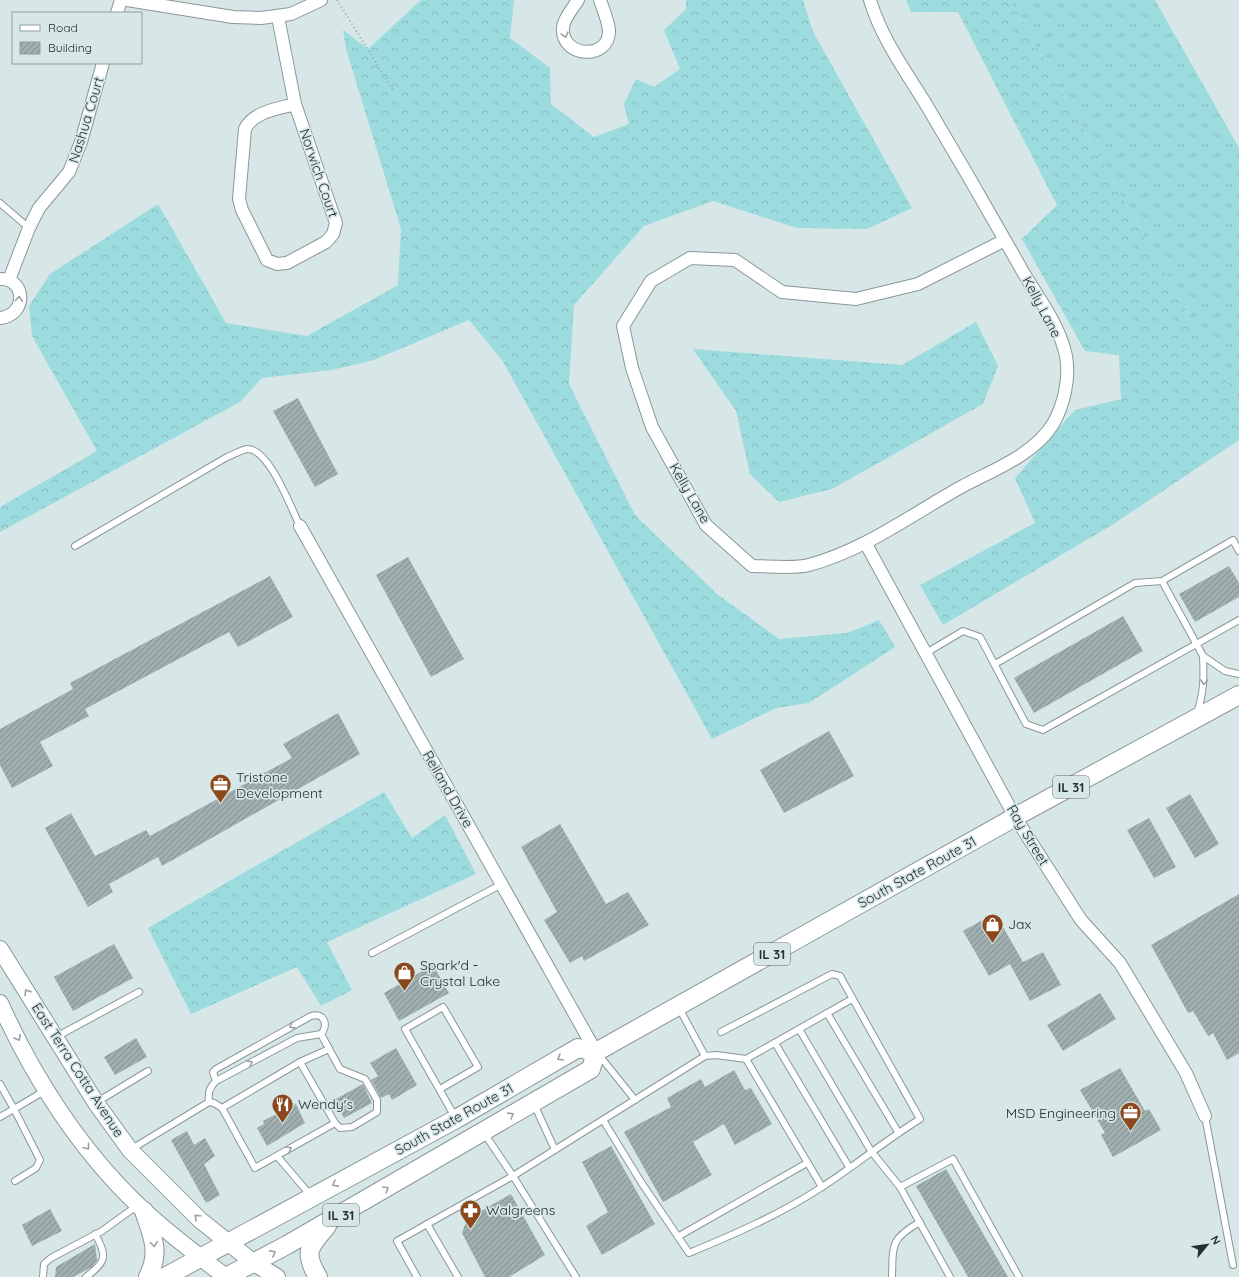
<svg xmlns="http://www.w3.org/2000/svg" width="1239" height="1277" viewBox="0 0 1239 1277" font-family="Quicksand,sans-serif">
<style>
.grass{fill:url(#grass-tufts)}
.forest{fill:url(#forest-crowns)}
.building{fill:url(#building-hatch)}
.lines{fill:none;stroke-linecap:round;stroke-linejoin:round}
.service-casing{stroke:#899798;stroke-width:8}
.minor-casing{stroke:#899798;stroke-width:14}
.secondary-casing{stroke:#899798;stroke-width:18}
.primary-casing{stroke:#899798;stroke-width:20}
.path{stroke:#9aa7a7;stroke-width:2;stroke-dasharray:1 3;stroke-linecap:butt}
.service{stroke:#fff;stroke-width:6}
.minor{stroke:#fff;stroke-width:12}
.secondary{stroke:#fff;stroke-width:16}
.primary{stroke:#fff;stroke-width:18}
.oneway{stroke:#9ea1a1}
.labels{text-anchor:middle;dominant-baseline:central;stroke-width:3.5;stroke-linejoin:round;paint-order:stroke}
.shield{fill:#d7e7e8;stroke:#5c6666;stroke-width:1}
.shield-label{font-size:13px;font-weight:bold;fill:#282e2e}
.street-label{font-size:14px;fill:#282e2e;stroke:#d7e7e8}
.poi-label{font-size:14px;fill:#282e2e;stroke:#d7e7e8;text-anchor:start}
</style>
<defs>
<pattern id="grass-tufts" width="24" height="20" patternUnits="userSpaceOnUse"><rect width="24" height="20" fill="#9cdcdf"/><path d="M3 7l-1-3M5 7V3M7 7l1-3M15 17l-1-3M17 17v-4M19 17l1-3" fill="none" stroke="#86bdc0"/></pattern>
<pattern id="forest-crowns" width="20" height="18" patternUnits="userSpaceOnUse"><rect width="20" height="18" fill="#9cdcdf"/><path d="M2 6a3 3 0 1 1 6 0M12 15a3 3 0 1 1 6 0" fill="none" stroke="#86bdc0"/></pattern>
<pattern id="building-hatch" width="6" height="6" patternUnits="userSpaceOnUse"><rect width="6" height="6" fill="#9faeae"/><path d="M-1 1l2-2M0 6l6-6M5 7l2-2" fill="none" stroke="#828e8e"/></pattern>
</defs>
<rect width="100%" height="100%" fill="#d7e7e8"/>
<!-- grass -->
<path class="grass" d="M1010 0H1155L1239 148V403Z"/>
<!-- forest -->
<g class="forest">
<path d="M421 0H514L510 38 550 68 551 104 594 137 629 124 624 104 636 79 654 87 680 69 664 30 686 9V0H803L813 32 912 208 867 229 797 228 713 201 644 226 574 305 569 384 635 515 717 594 779 639 847 633 879 620 895 647 809 703 776 708 712 739 502 360 469 320 374 360 332 370 262 378 240 402 0 532V507L97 451 32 336 29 306 50 274 158 204 226 323 307 336 398 285 401 229 346 49 343 30 368 49Z"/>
<path d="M906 0H1010L1239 403V440L1112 525 943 625 920 585 1035 523 1015 478 1075 410 1121 399 1119 355 1085 351 1022 239 1057 205 958 12H911Z"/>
<path d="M976 322 998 366 983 404 832 489 779 502 750 474 736 411 693 349 902 365Z"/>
<path d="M384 792 412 838 445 815 476 874 327 942 352 990 321 1006 297 967 191 1014 148 928Z"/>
</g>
<!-- building -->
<g class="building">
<path d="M298 398 338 474 315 487 273 411Z"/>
<path d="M408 557 464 659 431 677 376 575Z"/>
<path d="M1229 566 1239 583V597L1195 622 1179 594Z"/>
<path d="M270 576 293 617 238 647 229 632 85 709 89 716 40 742 53 766 12 788 0 765V729L73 689 70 683Z"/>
<path d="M1123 616 1143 651 1034 713 1014 678Z"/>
<path d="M338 713 360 754 162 866 158 857 109 884 113 892 88 907 45 828 71 813 95 856 146 830 150 836 292 758 283 744Z"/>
<path d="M829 731 854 776 784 813 760 770Z"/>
<path d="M1190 794 1219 844 1195 858 1166 808Z"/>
<path d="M1149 818 1176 867 1154 878 1127 830Z"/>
<path d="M560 824 606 904 628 892 649 925 584 961 582 956 570 963 544 920 557 912 521 847Z"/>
<path d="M1239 894V1053L1227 1060 1213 1033 1208 1036 1193 1011 1188 1013 1151 945Z"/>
<path d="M995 913 1023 962 1043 952 1061 985 1030 1001 1010 964 989 976 963 931Z"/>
<path d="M114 944 133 978 73 1011 54 977Z"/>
<path d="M433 965 449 993 399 1021 384 993Z"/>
<path d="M1100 993 1116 1019 1063 1051 1047 1025Z"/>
<path d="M136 1038 147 1057 115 1075 104 1057Z"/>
<path d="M396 1048 417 1085 392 1100 389 1094 381 1098 371 1080 378 1076 370 1063Z"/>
<path d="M1120 1068 1145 1111 1149 1109 1161 1130 1113 1157 1101 1135 1105 1133 1080 1090Z"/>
<path d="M734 1070 745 1090 751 1088 772 1124 735 1145 724 1124 693 1142 712 1175 663 1202 624 1132 671 1107 667 1098 701 1079 705 1087Z"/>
<path d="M363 1084 372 1103 344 1118 334 1100Z"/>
<path d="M296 1104 305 1123 267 1146 257 1128 264 1124 263 1121Z"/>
<path d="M187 1131 194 1145 205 1138 215 1156 204 1164 220 1195 206 1203 171 1140Z"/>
<path d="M611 1146 655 1224 602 1255 586 1226 608 1212 582 1162Z"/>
<path d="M946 1169 1008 1277H968L916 1186Z"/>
<path d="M511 1194 545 1255 509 1277H485L462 1233 467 1219Z"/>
<path d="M50 1209 62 1231 32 1246 22 1225Z"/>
<path d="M95 1244 97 1260 92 1267 73 1277H55L56 1267Z"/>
</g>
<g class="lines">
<defs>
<g id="service">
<path d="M0 203 29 228"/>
<path d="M75 546 227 457C233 455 241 450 247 449 269 448 291 508 300 526"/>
<path d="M926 653 963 631 980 637 1026 724 1043 730 1239 620"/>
<path d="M1203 656 1162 581 1233 540 1239 551"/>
<path d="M995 664 1135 583 1162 581"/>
<path d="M1197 713C1204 693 1204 676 1203 656L1225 671 1239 674"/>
<path d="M372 953 502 884"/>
<path d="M679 1008 705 1056"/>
<path d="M827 1013 898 1132"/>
<path d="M799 1029 871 1151 900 1187"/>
<path d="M321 1034 340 1069 365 1079 377 1100V1112L352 1127 340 1128 335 1123"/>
<path d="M56 1037 139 992"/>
<path d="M775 1043 849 1167"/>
<path d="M599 1055 635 1100"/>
<path d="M746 1059 852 999"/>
<path d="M0 1084 14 1109 0 1117"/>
<path d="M440 1089 478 1067 443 1007 405 1029 455 1117"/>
<path d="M97 1102 148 1071"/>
<path d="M209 1102C208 1093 209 1088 216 1081L297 1038 321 1034C329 1025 324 1012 311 1016L216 1069 213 1072 216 1081"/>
<path d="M534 1104 555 1150"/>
<path d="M222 1108 300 1062 329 1049"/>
<path d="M1205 1116 1233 1265"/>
<path d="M603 1120 641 1182 689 1253C735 1234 781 1214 822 1187 856 1165 886 1140 920 1119L840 976 832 974 721 1032"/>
<path d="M484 1133 513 1176 576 1277"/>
<path d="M130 1150 209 1102 214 1103 222 1108 255 1168 335 1123 300 1062"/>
<path d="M277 1156 311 1196"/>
<path d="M15 1181 36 1168 40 1160 14 1109 46 1090"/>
<path d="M427 1224 458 1277"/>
<path d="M679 1236 807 1163"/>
<path d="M43 1277 44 1264 51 1258 102 1231 138 1205"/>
<path d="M86 1277C106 1262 108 1256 95 1234"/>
<path d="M417 1277 397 1241 513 1176 705 1056 716 1055 746 1059 822 1187"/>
<path d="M892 1277C893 1245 890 1239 920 1222"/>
<path d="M950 1277 900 1187 953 1159 1019 1277"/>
</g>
<g id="minor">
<path d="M127 0 233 17 261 18 291 14 321 0"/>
<path d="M578 0C573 8 564 18 563 27 560 58 610 61 609 30 608 20 603 9 600 0"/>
<path d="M870 0C881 37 904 69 924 101 958 158 991 215 1023 272 1039 299 1060 326 1066 356 1070 378 1064 405 1053 424 1034 455 993 470 963 486 912 514 865 550 809 565 794 569 768 566 752 566L706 525 652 427 632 368 623 326 651 281 690 258 735 260 782 292 856 299 918 284 1005 240"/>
<path d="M117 13 121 0"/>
<path d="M278 17 295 104"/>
<path d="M295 104 336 223 333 234 326 242 287 263 277 264 267 260 242 210 239 199 245 129C254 111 278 109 295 104Z"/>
<path d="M0 279C26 278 28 315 0 318"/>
<path d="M9 280 29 228 39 208 69 172 81 142 103 63"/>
<path d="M300 526 596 1052"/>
<path d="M866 544 1015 817 1081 920 1120 963 1186 1073 1205 1116"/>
</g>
<g id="secondary">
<path d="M0 949 96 1103 130 1150 200 1220 254 1263 277 1277"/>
<path d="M0 1003C33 1077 80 1150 139 1206 166 1232 196 1254 226 1277"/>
</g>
<g id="primary">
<path d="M144 1211C152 1235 161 1252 148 1277"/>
<path d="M165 1277 456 1119 578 1048 596 1052 1015 817 1239 695"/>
<path d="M226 1277 287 1245 591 1069 596 1052"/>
<path d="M318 1277C303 1252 309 1247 327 1226"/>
</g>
</defs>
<!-- service casing -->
<use href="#service" class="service-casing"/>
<!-- minor casing -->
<use href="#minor" class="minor-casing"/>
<!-- secondary casing -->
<use href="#secondary" class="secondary-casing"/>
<!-- primary casing -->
<use href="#primary" class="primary-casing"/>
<!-- path -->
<path class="path" d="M337 0 393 90"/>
<!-- service -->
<use href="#service" class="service"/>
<!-- minor -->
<use href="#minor" class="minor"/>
<!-- secondary -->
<use href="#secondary" class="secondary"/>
<!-- primary -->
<use href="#primary" class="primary"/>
</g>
<!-- one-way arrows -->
<defs><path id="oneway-chevron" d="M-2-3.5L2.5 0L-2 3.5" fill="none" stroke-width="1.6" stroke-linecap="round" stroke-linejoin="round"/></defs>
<g class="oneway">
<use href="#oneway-chevron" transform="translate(565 35) rotate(75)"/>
<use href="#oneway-chevron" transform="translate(19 299) rotate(-86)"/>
<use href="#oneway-chevron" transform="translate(1204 682) rotate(93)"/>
<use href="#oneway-chevron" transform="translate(27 992) rotate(-122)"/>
<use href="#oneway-chevron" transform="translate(292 1026) rotate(151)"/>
<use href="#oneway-chevron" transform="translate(18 1038) rotate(61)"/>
<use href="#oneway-chevron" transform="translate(560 1058) rotate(150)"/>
<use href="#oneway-chevron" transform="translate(250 1063) rotate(-28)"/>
<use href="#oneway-chevron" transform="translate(511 1115) rotate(-31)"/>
<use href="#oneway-chevron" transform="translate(87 1147) rotate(53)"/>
<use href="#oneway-chevron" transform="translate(289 1149) rotate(-30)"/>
<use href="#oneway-chevron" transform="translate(335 1184) rotate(151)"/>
<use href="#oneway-chevron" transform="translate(386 1189) rotate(-30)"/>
<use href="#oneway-chevron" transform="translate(197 1217) rotate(-138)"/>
<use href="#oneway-chevron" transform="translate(154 1244) rotate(82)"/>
<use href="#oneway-chevron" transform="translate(273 1253) rotate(-28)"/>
</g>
<!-- icons -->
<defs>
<symbol id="office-pin" viewBox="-11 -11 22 30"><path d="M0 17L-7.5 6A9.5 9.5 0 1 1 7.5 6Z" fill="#8c481d" stroke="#d7e7e8"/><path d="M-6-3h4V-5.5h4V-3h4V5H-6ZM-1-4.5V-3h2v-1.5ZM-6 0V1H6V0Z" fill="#fff"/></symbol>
<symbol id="shop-pin" viewBox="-11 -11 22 30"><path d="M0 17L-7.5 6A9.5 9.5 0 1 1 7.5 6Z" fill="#8c481d" stroke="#d7e7e8"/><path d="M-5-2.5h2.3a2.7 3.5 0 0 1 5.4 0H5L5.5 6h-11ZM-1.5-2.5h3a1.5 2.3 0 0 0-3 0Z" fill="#fff"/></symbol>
<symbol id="restaurant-pin" viewBox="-11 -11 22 30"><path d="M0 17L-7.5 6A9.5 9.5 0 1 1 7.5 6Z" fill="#8c481d" stroke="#d7e7e8"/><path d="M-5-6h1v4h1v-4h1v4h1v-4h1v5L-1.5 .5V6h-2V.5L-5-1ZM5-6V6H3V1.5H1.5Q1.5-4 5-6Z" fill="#fff"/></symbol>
<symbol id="pharmacy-pin" viewBox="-11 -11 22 30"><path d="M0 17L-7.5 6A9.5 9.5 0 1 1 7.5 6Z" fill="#8c481d" stroke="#d7e7e8"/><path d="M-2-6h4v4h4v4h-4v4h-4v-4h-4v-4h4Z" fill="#fff"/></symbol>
</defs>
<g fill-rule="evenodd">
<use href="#office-pin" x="208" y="772" width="25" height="34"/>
<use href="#shop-pin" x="980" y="912" width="25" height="34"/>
<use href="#shop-pin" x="392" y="960" width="25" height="34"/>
<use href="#restaurant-pin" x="270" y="1092" width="25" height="34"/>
<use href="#office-pin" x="1118" y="1100" width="25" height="34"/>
<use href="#pharmacy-pin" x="458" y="1198" width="25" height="34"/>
</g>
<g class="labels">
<!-- shield labels -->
<g class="shield">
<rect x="1053" y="776" width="36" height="22" rx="3"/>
<rect x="754" y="943" width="36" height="22" rx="3"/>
<rect x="323" y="1204" width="36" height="22" rx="3"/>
</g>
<g class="shield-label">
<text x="1071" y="787">IL 31</text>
<text x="772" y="954">IL 31</text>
<text x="341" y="1215">IL 31</text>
</g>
<!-- street labels -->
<g class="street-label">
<text transform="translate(86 120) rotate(-73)">Nashua Court</text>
<text transform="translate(319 173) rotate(71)">Norwich Court</text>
<text transform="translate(1042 307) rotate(62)">Kelly Lane</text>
<text transform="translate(690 493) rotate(60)">Kelly Lane</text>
<text transform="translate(448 789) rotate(60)">Reiland Drive</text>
<text transform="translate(1028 835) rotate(59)">Ray Street</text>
<text transform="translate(917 872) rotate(-29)">South State Route 31</text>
<text transform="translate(78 1070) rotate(57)">East Terra Cotta Avenue</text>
<text transform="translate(454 1119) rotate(-29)">South State Route 31</text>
</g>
<!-- poi labels -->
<g class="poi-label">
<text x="236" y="777">Tristone<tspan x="236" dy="16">Development</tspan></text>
<text x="1008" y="924">Jax</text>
<text x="420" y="965">Spark'd -<tspan x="420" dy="16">Crystal Lake</tspan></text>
<text x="298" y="1104">Wendy's</text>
<text x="1116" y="1113" text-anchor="end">MSD Engineering</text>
<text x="486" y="1210">Walgreens</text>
</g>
</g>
<!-- legend -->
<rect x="12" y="12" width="130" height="52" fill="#d7e7e8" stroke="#919d9e"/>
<rect x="20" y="25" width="20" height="6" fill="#ffffff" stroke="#919d9e"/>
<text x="48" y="32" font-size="12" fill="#282e2e">Road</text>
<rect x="20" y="42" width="20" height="12" fill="url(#building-hatch)" stroke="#919d9e"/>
<text x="48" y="52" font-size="12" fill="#282e2e">Building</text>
<!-- north arrow -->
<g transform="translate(1207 1245) rotate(61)" stroke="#d7e7e8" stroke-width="3" paint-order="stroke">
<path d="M0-3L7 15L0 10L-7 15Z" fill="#282e2e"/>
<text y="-6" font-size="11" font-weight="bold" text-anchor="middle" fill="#282e2e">N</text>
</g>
</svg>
